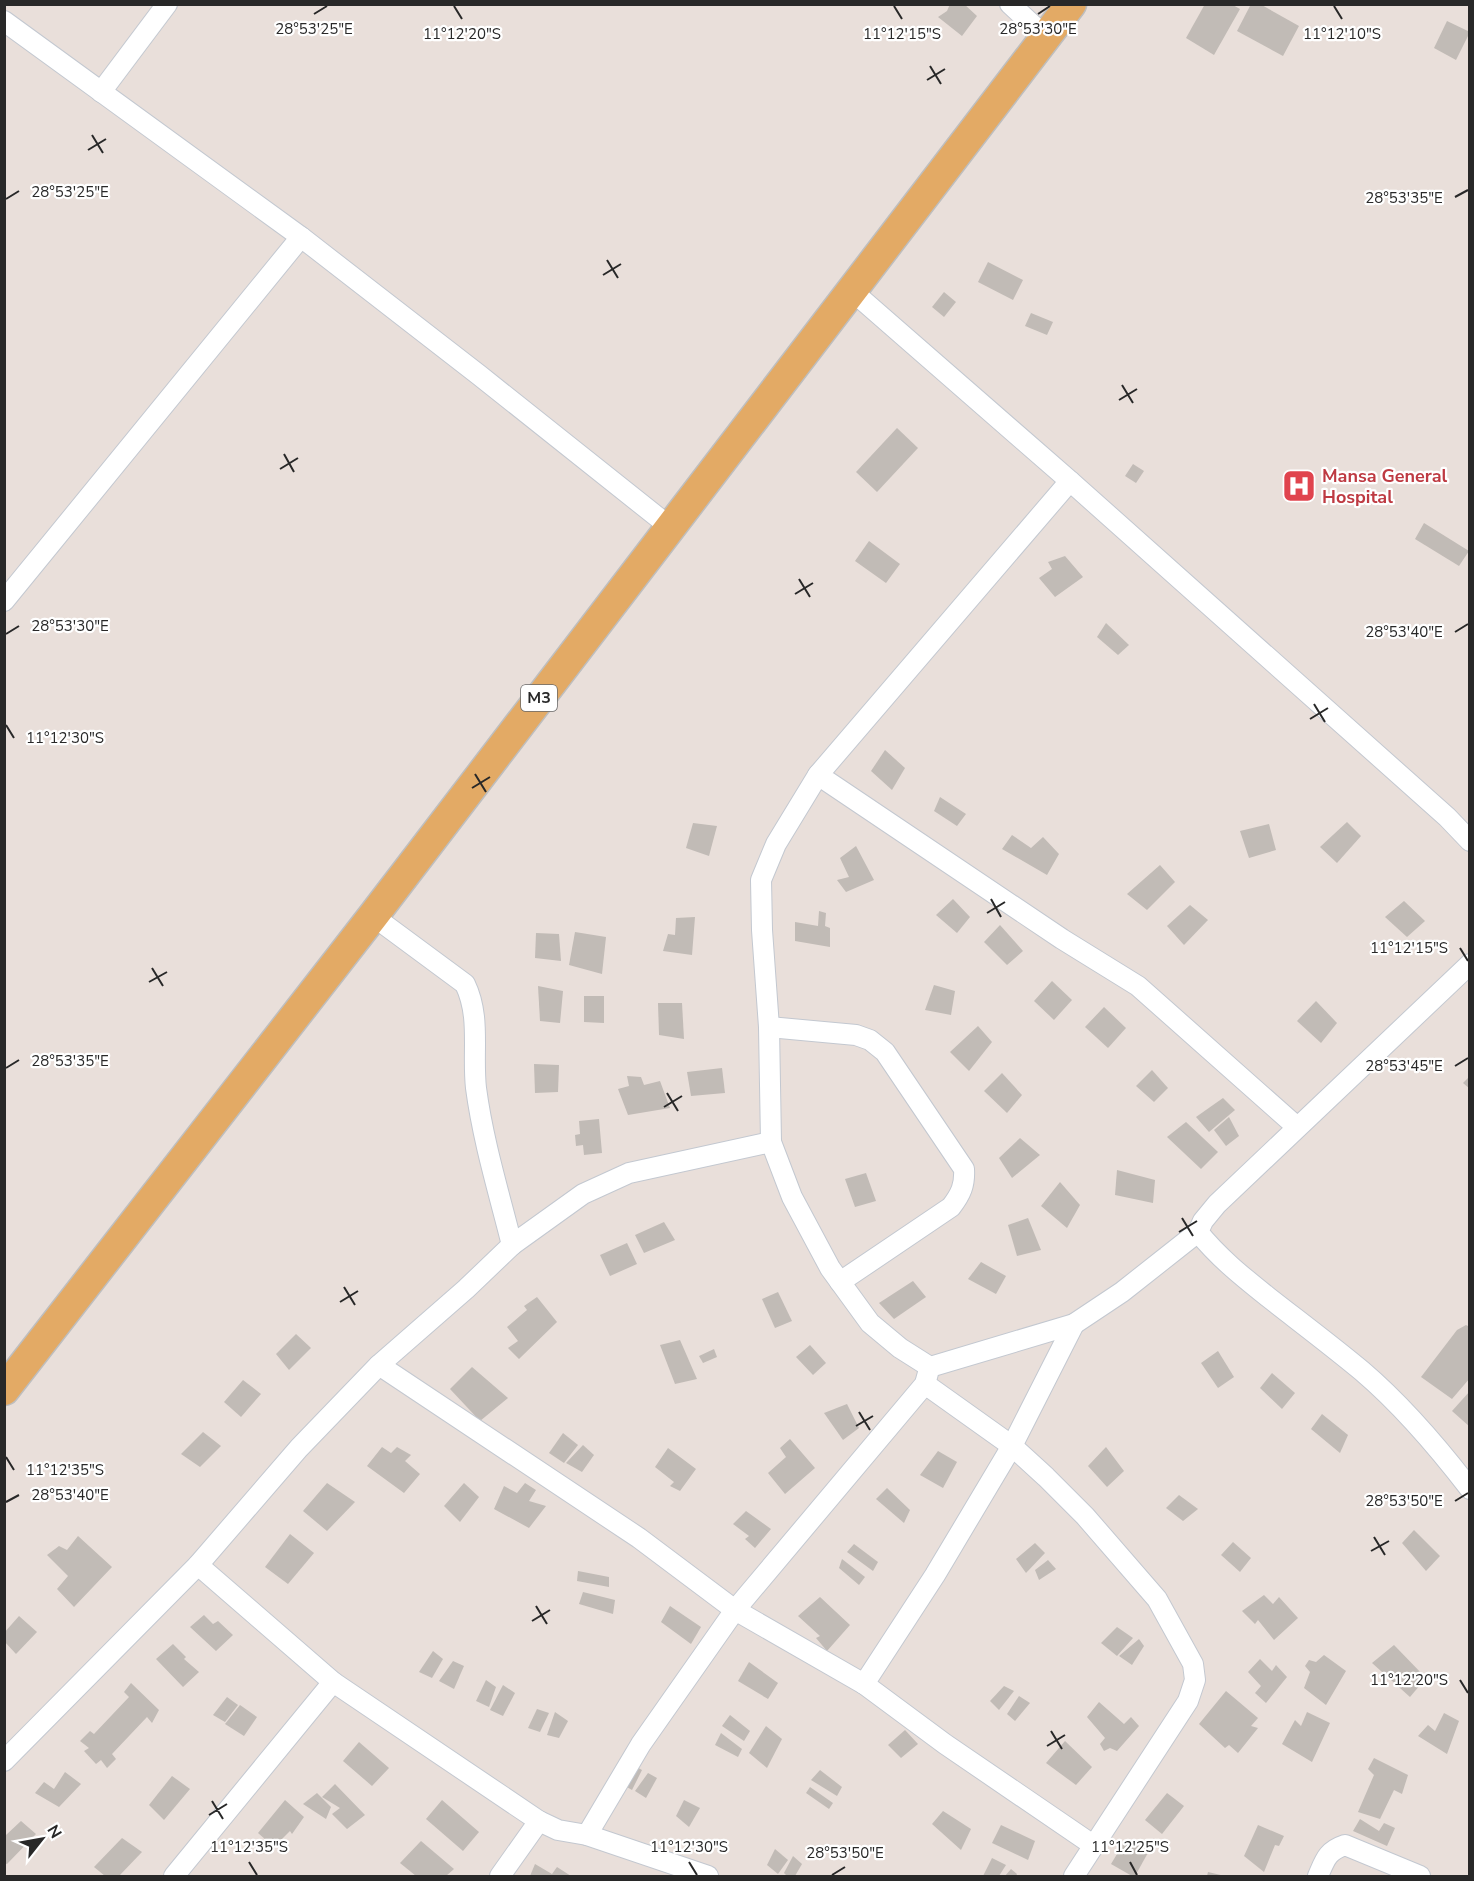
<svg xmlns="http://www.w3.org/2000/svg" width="1474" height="1881" viewBox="0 0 1474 1881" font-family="'Nunito Sans',sans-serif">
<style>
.building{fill:#c1bbb6}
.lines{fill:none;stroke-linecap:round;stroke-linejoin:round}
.minor-casing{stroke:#c3c8d0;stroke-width:22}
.primary-casing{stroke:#bebebe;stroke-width:33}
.minor{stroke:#fff;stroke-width:20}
.primary{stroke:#e3aa65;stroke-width:30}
.ticks{fill:none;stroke:#282828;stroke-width:2}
.labels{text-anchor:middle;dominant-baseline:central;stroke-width:4.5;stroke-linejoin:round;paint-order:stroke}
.shield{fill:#fff;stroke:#686868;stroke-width:1.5}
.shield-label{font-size:16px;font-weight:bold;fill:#282828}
.health-label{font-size:18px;font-weight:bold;fill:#be3a42;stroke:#fff;text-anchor:start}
.ticks-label{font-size:15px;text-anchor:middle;fill:#282828;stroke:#fff;stroke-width:4.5;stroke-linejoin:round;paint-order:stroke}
</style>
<rect width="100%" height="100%" fill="#e9dfda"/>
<!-- building -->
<g class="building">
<path d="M950 4H964L977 16 962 36 938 17 947 11Z"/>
<path d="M1205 4H1231L1240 9 1214 55 1186 38Z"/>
<path d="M1251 4H1260L1299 26 1283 56 1237 31Z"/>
<path d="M1447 21 1470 32 1456 60 1434 48Z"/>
<path d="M988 262 1023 280 1013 300 978 282Z"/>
<path d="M944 292 956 302 944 317 932 307Z"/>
<path d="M1031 313 1053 322 1047 335 1025 326Z"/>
<path d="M897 428 918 448 877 492 856 472Z"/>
<path d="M1133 464 1144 471 1136 483 1125 476Z"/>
<path d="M1424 523 1469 551 1459 566 1415 539Z"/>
<path d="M869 541 900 564 886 583 855 561Z"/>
<path d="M1065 556 1083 577 1055 597 1039 578 1052 569 1048 562Z"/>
<path d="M1106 623 1129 645 1118 655 1097 637Z"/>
<path d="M885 750 905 768 892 790 871 771Z"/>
<path d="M940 797 966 814 957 826 934 811Z"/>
<path d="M1347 822 1361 836 1337 863 1320 847Z"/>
<path d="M693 823 717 826 709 856 686 848Z"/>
<path d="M1269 824 1276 850 1249 858 1240 831Z"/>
<path d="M1012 835 1031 848 1043 837 1059 854 1047 875 1002 849Z"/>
<path d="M856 846 874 880 846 892 837 880 849 877 840 858Z"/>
<path d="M1160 865 1175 882 1147 910 1127 894Z"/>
<path d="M953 899 970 917 957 933 936 915Z"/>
<path d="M1404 901 1425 921 1407 937 1385 917Z"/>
<path d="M1190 905 1208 920 1184 945 1167 926Z"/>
<path d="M819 911 826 913 825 926 830 928V947L795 941V922L818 926Z"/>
<path d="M695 917 692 955 663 951 668 934 675 935 676 918Z"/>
<path d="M1000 925 1023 951 1007 965 984 942Z"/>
<path d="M575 932 606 937 602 974 569 965Z"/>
<path d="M536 933 559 934 561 961 535 958Z"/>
<path d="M1052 981 1072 1000 1054 1020 1034 1001Z"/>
<path d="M934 985 955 991 951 1015 925 1010Z"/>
<path d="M538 986 563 991 560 1023 540 1021Z"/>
<path d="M584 996H604V1023L584 1022Z"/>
<path d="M1316 1001 1337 1023 1321 1043 1297 1021Z"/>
<path d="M658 1003H682L684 1039 659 1035Z"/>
<path d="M1104 1007 1126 1028 1108 1048 1085 1027Z"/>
<path d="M978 1026 992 1042 969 1071 950 1052Z"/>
<path d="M534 1064 559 1065 558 1092 535 1093Z"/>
<path d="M722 1068 725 1093 691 1096 687 1072Z"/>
<path d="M1152 1070 1168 1088 1154 1102 1136 1086Z"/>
<path d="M1002 1073 1022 1095 1007 1113 984 1091Z"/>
<path d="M627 1076 641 1077 644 1085 660 1081 670 1108 628 1115 618 1089 629 1086Z"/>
<path d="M1470 1076V1089L1463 1083Z"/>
<path d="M1223 1098 1235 1110 1209 1132 1196 1117Z"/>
<path d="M1229 1117 1239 1136 1226 1146 1214 1130Z"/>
<path d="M599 1119 602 1153 584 1155 583 1145 576 1146 575 1135 580 1134 579 1121Z"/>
<path d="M1186 1122 1218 1152 1201 1169 1167 1137Z"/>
<path d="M1020 1138 1040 1155 1012 1178 999 1158Z"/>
<path d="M1117 1170 1155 1180 1153 1203 1115 1195Z"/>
<path d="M866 1173 876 1201 855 1207 845 1179Z"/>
<path d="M1060 1182 1080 1205 1067 1228 1041 1206Z"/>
<path d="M1028 1218 1041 1250 1017 1256 1008 1225Z"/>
<path d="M664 1222 675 1240 644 1253 635 1235Z"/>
<path d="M627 1243 637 1264 610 1276 600 1255Z"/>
<path d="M981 1262 1006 1276 996 1294 968 1279Z"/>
<path d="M913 1281 926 1297 894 1319 879 1303Z"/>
<path d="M778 1292 792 1321 775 1328 762 1299Z"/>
<path d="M537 1297 557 1322 519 1359 508 1348 518 1341 507 1327 527 1310 524 1306Z"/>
<path d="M1466 1325 1470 1327V1378L1452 1399 1421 1377 1457 1330Z"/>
<path d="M296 1334 311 1348 289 1370 276 1354Z"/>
<path d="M680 1340 697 1379 675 1384 660 1345Z"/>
<path d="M810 1345 826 1363 813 1375 796 1357Z"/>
<path d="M714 1349 717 1357 703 1363 699 1356Z"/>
<path d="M1218 1351 1234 1377 1218 1388 1201 1363Z"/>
<path d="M472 1367 508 1398 480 1421 450 1389Z"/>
<path d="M1272 1373 1295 1393 1282 1409 1260 1388Z"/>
<path d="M243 1380 261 1394 241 1417 224 1402Z"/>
<path d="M1470 1391V1427L1452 1411Z"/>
<path d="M847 1404 859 1428 843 1440 824 1413Z"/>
<path d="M1322 1414 1348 1435 1340 1453 1311 1429Z"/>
<path d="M203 1432 221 1446 200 1467 181 1454Z"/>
<path d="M563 1433 578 1445 564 1463 549 1453Z"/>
<path d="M790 1439 815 1468 785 1494 768 1473 786 1457 780 1448Z"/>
<path d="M583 1445 594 1455 582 1472 566 1463Z"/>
<path d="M382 1447 391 1453 397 1447 411 1455 405 1461 420 1474 404 1493 367 1466Z"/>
<path d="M1106 1447 1124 1471 1107 1487 1088 1466Z"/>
<path d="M668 1448 696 1469 680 1491 670 1486 674 1482 655 1467Z"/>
<path d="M938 1451 957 1462 943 1488 920 1475Z"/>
<path d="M327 1483 355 1502 327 1531 303 1511Z"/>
<path d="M464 1483 479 1497 460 1522 444 1506Z"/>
<path d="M525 1483 536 1490 529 1501 546 1506 529 1528 494 1509 504 1486 517 1493Z"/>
<path d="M887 1488 910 1510 904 1523 876 1499Z"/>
<path d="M1179 1495 1198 1509 1183 1521 1166 1508Z"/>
<path d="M746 1511 771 1529 755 1548 745 1539 749 1536 733 1524Z"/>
<path d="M1414 1530 1440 1556 1426 1571 1402 1543Z"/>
<path d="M290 1534 314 1553 288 1584 265 1567Z"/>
<path d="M78 1536 112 1567 74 1607 57 1589 68 1576 47 1555 59 1546 67 1550Z"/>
<path d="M1233 1542 1251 1558 1240 1572 1221 1555Z"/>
<path d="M1035 1543 1045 1553 1026 1573 1016 1559Z"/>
<path d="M854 1544 878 1562 873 1571 847 1552Z"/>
<path d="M842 1559 865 1577 859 1585 839 1568Z"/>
<path d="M1048 1560 1056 1569 1039 1580 1035 1570Z"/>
<path d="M578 1571 609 1577V1587L577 1581Z"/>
<path d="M583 1592 615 1600 613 1614 579 1604Z"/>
<path d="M1264 1595 1273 1604 1279 1597 1298 1618 1274 1640 1258 1620 1255 1624 1242 1611Z"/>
<path d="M820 1597 850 1625 827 1651 816 1638 820 1636 798 1616Z"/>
<path d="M670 1606 701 1627 691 1644 661 1622Z"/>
<path d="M204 1615 213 1624 218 1621 233 1635 216 1651 190 1627Z"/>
<path d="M19 1616 37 1632 16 1654 4 1641V1633Z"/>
<path d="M1117 1627 1133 1638 1117 1656 1101 1643Z"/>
<path d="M1139 1639 1144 1646 1132 1665 1119 1656Z"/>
<path d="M173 1644 186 1657 184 1659 199 1672 183 1687 156 1659Z"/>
<path d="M1394 1645 1426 1678 1410 1697 1372 1663Z"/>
<path d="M433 1651 443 1659 432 1678 419 1672Z"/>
<path d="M1324 1655 1346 1671 1326 1705 1304 1688 1310 1672 1305 1666 1309 1660 1316 1662Z"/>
<path d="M1260 1659 1272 1671 1276 1665 1287 1677 1266 1703 1255 1693 1261 1686 1248 1672Z"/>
<path d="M453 1661 464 1666 454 1689 439 1681Z"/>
<path d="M749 1662 778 1683 768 1699 738 1681Z"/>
<path d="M486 1680 496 1687 489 1707 476 1701Z"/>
<path d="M131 1683 159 1710 152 1723 147 1717 112 1754 116 1759 107 1768 101 1760 96 1764 84 1751 89 1748 80 1741 90 1731 94 1734 129 1697 124 1692Z"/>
<path d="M503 1685 515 1693 503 1716 490 1710Z"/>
<path d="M1004 1686 1014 1691 999 1710 990 1701Z"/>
<path d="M1226 1691 1258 1718 1251 1726 1258 1728 1238 1753 1229 1745 1225 1748 1199 1724Z"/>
<path d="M1019 1696 1030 1703 1015 1721 1007 1714Z"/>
<path d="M227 1697 238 1705 225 1722 213 1715Z"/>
<path d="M1099 1702 1124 1724 1131 1717 1139 1726 1117 1751 1110 1748 1104 1751 1100 1744 1105 1738 1087 1717Z"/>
<path d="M240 1705 257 1717 244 1736 225 1724Z"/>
<path d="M537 1709 549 1713 540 1732 528 1728Z"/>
<path d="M555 1712 568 1721 559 1738 547 1735Z"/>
<path d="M1307 1712 1330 1723 1312 1762 1282 1744 1295 1720 1301 1726Z"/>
<path d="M1444 1713 1459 1721 1447 1754 1418 1736 1428 1725 1435 1731Z"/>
<path d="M730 1715 750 1731 744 1741 722 1726Z"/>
<path d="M766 1726 782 1739 767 1768 749 1753Z"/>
<path d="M905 1730 918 1744 901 1758 888 1745Z"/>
<path d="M721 1733 742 1749 738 1757 715 1745Z"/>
<path d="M1065 1741 1092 1767 1076 1785 1046 1763Z"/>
<path d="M359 1742 389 1768 372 1786 343 1761Z"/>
<path d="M1374 1758 1408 1775 1402 1794 1394 1790 1380 1819 1358 1812 1374 1775 1368 1769Z"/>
<path d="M633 1765 642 1770 632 1790 622 1784Z"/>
<path d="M820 1770 842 1787 837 1796 811 1780Z"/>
<path d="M65 1772 81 1784 59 1807 35 1793 44 1782 54 1789Z"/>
<path d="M648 1773 657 1778 646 1798 635 1791Z"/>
<path d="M172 1776 190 1789 164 1820 149 1805Z"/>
<path d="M335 1784 365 1815 347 1829 332 1814 340 1808 322 1797Z"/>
<path d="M810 1787 833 1803 829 1809 806 1793Z"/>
<path d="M317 1793 331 1807 326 1819 303 1804Z"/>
<path d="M1167 1793 1184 1806 1162 1834 1145 1820Z"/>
<path d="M285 1800 304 1817 292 1834 290 1831 274 1847 258 1833Z"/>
<path d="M442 1800 479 1832 463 1851 426 1819Z"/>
<path d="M684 1800 700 1808 689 1827 676 1816Z"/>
<path d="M943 1811 971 1829 961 1850 932 1824Z"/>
<path d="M1360 1819 1379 1831 1384 1823 1395 1828 1387 1846 1353 1831Z"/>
<path d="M21 1821 36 1834 7 1864 4 1863V1834L6 1835Z"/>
<path d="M1001 1825 1035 1841 1028 1860 992 1843Z"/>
<path d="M1258 1825 1284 1836 1279 1846 1275 1845 1264 1872 1244 1856Z"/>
<path d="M122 1838 142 1852 119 1876H105L94 1867Z"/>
<path d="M1126 1839 1149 1851 1135 1876H1132L1111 1864Z"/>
<path d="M421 1841 454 1869 446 1876H416L400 1863Z"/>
<path d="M775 1849 788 1860 778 1874 767 1865Z"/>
<path d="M793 1856 802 1864 795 1876H787L784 1873Z"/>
<path d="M992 1858 1006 1865 999 1876H983Z"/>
<path d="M535 1864 552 1874 557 1867 571 1876H530Z"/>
<path d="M1011 1869 1017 1874 1016 1876H1005Z"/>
<path d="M1208 1872 1225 1876H1207Z"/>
</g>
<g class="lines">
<defs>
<g id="minor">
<path d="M1010 4 1046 37"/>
<path d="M4 21 301 237 479 375 670 527"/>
<path d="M101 92 167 4"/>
<path d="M851 290 1070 481 1447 817 1470 841"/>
<path d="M1070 481 818 775 1062 939 1138 986 1297 1127"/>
<path d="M4 601 301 237"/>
<path d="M818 775 776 844 761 880 762 930 769 1027 771 1142 792 1197 830 1268 870 1323 900 1348 930 1367 1074 1324 1122 1292 1198 1232"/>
<path d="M373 916 465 984C481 1017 472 1052 476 1088 483 1141 499 1193 512 1245"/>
<path d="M1470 964 1217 1204 1203 1221 1198 1232C1219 1258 1243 1277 1268 1297 1300 1322 1332 1346 1362 1371 1403 1406 1437 1446 1470 1489"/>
<path d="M769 1027 856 1035 870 1040 885 1052 964 1169C965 1185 961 1194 951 1207L840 1282"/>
<path d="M379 1365 639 1538 735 1610 864 1684 945 1744 1093 1845"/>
<path d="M925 1384 1012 1446 1046 1477 1085 1516 1157 1599 1193 1664 1195 1680 1188 1701 1074 1876"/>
<path d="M198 1565 333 1682 539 1821 558 1830 587 1835 708 1876"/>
<path d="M864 1684 935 1575 1012 1446 1074 1324"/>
<path d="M4 1761 198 1565 299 1448 379 1365 466 1289 512 1245 583 1194 629 1173 771 1142"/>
<path d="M587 1835 641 1744 735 1610 925 1384 928 1373"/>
<path d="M174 1876 333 1682"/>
<path d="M500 1876 539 1821"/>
<path d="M1318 1876C1325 1860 1327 1851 1345 1845L1420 1876"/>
</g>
<path id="primary" d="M4 1390 373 916 1071 4"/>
</defs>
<!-- minor casing -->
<use href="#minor" class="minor-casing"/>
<!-- primary casing -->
<use href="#primary" class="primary-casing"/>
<!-- minor -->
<use href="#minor" class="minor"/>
<!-- primary -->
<use href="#primary" class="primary"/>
</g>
<!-- ticks -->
<path class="ticks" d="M454 6 462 19M894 6 902 19M1334 6 1342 19M314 14 327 6M1038 14 1050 6M930 66 941 84M927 80 945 69M92 135 103 153M88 150 106 139M1455 197 1468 190M6 199 19 191M607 260 618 278M603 275 621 264M1122 385 1133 403M1119 400 1137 389M284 454 294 472M280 469 298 458M799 579 810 597M795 594 813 583M1455 632 1468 624M6 634 19 626M1314 704 1325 722M1310 719 1328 708M6 725 14 738M475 774 486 792M472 788 490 777M991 899 1001 917M987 913 1005 902M1460 948 1468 961M152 968 163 986M149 982 167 972M1455 1066 1468 1058M6 1068 19 1060M667 1093 678 1111M664 1107 682 1096M1182 1218 1193 1236M1179 1232 1197 1221M344 1287 355 1305M340 1302 358 1291M859 1412 870 1430M856 1426 873 1416M6 1457 14 1470M1455 1501 1468 1493M6 1502 19 1495M1374 1537 1385 1555M1371 1551 1389 1541M536 1606 547 1624M532 1621 550 1610M1460 1680 1468 1693M1051 1731 1062 1749M1047 1746 1065 1735M212 1801 223 1819M209 1815 227 1804M249 1862 257 1875M689 1862 697 1875M1130 1862 1137 1875M832 1875 845 1867"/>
<!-- icons -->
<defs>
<symbol id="hospital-square" viewBox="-11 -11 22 22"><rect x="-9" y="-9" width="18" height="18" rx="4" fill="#e0444e" stroke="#fff"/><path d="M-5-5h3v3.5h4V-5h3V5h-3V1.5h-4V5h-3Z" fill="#fff"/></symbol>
</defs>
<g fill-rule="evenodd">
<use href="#hospital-square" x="1280" y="467" width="38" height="38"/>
</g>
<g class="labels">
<!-- shield labels -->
<rect class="shield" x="521" y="685" width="36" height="26" rx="4.5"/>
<g class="shield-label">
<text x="539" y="698">M3</text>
</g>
<!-- health labels -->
<g class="health-label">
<text x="1322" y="476">Mansa General<tspan x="1322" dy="21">Hospital</tspan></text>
</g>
</g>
<g class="ticks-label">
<text x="314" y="34">28°53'25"E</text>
<text x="1038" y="34">28°53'30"E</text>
<text x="462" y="39">11°12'20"S</text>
<text x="902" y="39">11°12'15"S</text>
<text x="1342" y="39">11°12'10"S</text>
<text x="70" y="197">28°53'25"E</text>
<text x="1404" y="203">28°53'35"E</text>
<text x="70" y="631">28°53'30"E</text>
<text x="1404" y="637">28°53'40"E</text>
<text x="65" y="743">11°12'30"S</text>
<text x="1409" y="953">11°12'15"S</text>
<text x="70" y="1066">28°53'35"E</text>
<text x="1404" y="1071">28°53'45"E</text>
<text x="65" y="1475">11°12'35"S</text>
<text x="70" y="1500">28°53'40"E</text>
<text x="1404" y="1506">28°53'50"E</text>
<text x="1409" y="1685">11°12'20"S</text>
<text x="249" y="1852">11°12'35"S</text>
<text x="689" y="1852">11°12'30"S</text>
<text x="1130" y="1852">11°12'25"S</text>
<text x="845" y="1858">28°53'50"E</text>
</g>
<!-- border -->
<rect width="1474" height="1881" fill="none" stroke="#282828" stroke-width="12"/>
<!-- north arrow -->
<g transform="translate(42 1839) rotate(59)" stroke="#ffffff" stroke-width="4.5" paint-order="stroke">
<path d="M0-4.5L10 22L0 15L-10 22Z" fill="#282828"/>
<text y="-9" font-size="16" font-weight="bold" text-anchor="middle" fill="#282828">N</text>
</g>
</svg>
